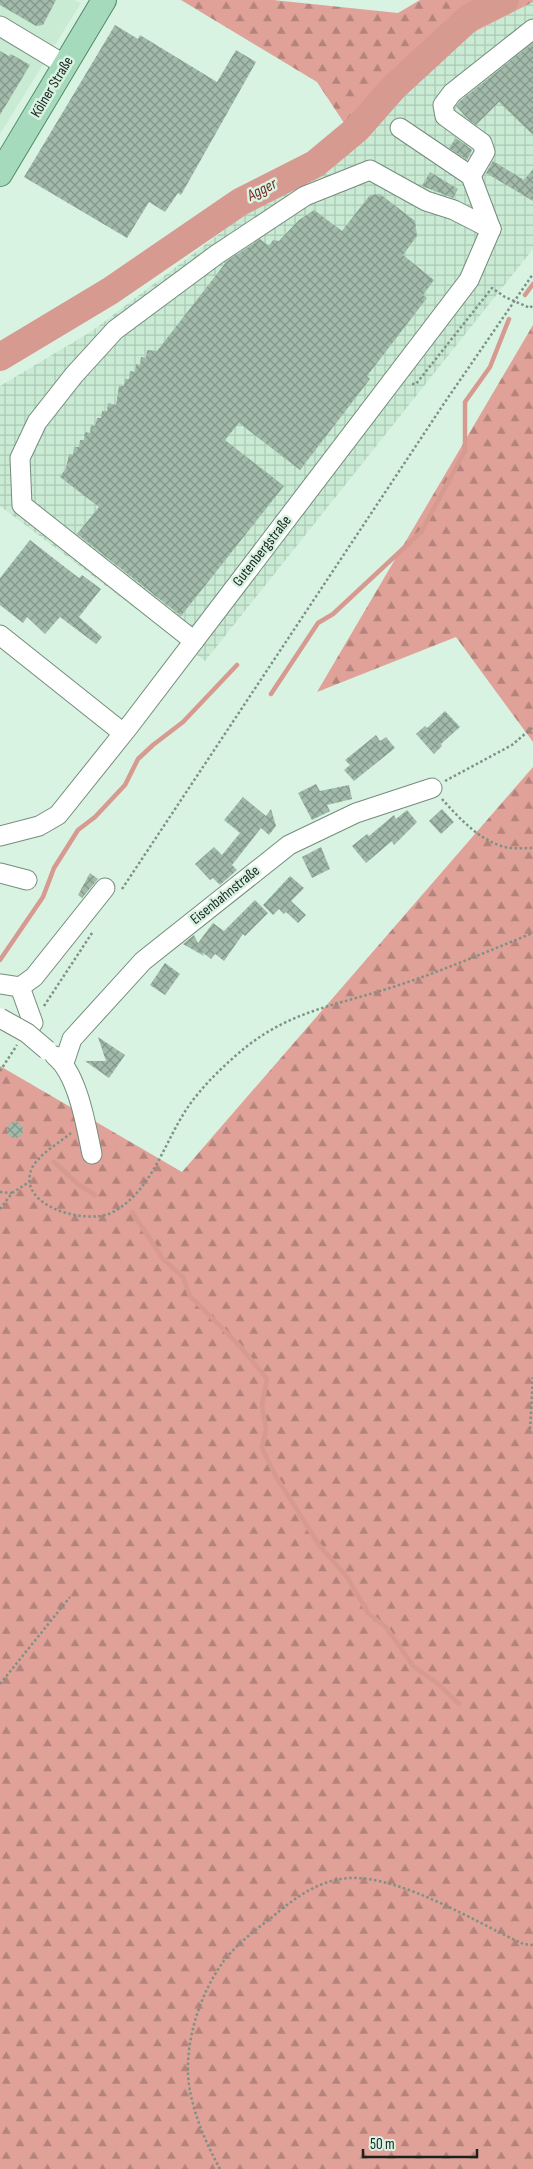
<svg xmlns="http://www.w3.org/2000/svg" width="533" height="2169" viewBox="0 0 533 2169" font-family="'Sofia Sans Condensed',sans-serif">
<style>
.built{fill:#c9ebd4}
.industrial{fill:url(#industrial-grid)}
.forest{fill:url(#forest-firs)}
.lines{fill:none;stroke-linecap:round;stroke-linejoin:round}
.stream{stroke:#d79a91;stroke-width:4.5}
.river{stroke:#d79a91;stroke-width:28}
.building{fill:url(#building-cross-hatch)}
.minor-casing{stroke:#748c7c;stroke-width:21}
.major-casing{stroke:#4f8a67;stroke-width:26}
.path{stroke:#7f9185;stroke-width:2.5;stroke-dasharray:2.5 2.5;stroke-linecap:butt}
.minor{stroke:#fff;stroke-width:19}
.major{stroke:#a6dabc;stroke-width:24}
.minor-bridge-casing{stroke:#748c7c;stroke-width:21;stroke-linecap:butt}
.minor-bridge{stroke:#fff;stroke-width:19}
.labels{text-anchor:middle;dominant-baseline:central;stroke-width:5;stroke-linejoin:round;paint-order:stroke}
.street-label{font-size:15px;fill:#1a231d;stroke:#d9f3e2}
.water-label{font-size:16px;font-style:italic;fill:#762d25;stroke:#d9f3e2}
</style>
<defs>
<pattern id="industrial-grid" width="8" height="8" patternUnits="userSpaceOnUse" patternTransform="scale(1.25)"><rect width="8" height="8" fill="#c9ebd4"/><path d="M0 4h8M4 0v8" fill="none" stroke="#acc9b6"/></pattern>
<pattern id="forest-firs" width="22" height="20" patternUnits="userSpaceOnUse" patternTransform="scale(1.25)"><rect width="22" height="20" fill="#dfa198"/><path d="M5 1l3.5 6h-7zM16 11l3.5 6h-7z" fill="#b4837b"/></pattern>
<pattern id="building-cross-hatch" width="8" height="8" patternUnits="userSpaceOnUse" patternTransform="scale(1.25)"><rect width="8" height="8" fill="#a1baaa"/><path d="M0 0l8 8M0 8l8-8" fill="none" stroke="#82978a"/></pattern>
</defs>
<rect width="100%" height="100%" fill="#d9f3e2"/>
<!-- built -->
<path class="built" d="M0 0H74L81 3 0 134Z"/>
<!-- industrial -->
<path class="industrial" d="M533 2V249L205 661 0 506V386L92 331 232 224 356 141 468 35Z"/>
<!-- forest -->
<g class="forest">
<path d="M181 0H273L398 13 420 0H533V2L468 35 356 141 317 82Z"/>
<path d="M533 325V742L456 637 317 692Z"/>
<path d="M533 767V2169H0V1066L182 1172Z"/>
</g>
<g class="lines">
<!-- stream -->
<g class="stream">
<path d="M525 295 533 284"/>
<path d="M271 694 318 623 333 614 421 532 465 451V402L490 367 509 319"/>
<path d="M0 960 43 897 54 868 78 830 95 817 125 785 138 759 153 745 183 722 237 665"/>
<path d="M54 1162 78 1184 95 1195"/>
<path d="M132 1212 163 1259 183 1277 190 1296 238 1344 267 1379 262 1405 266 1429 262 1448 275 1475 319 1545 347 1577 368 1613 386 1627 414 1667 436 1682 459 1704"/>
</g>
<!-- river -->
<path class="river" d="M0 357 110 291 240 202 315 164 357 129 394 87 470 17 505 0"/>
</g>
<!-- building -->
<g class="building">
<path d="M0 0H56L43 25 36 26 0 5Z"/>
<path d="M115 25 138 39 140 35 217 82 236 50 256 62 181 195 178 193 165 212 149 202 127 238 24 177Z"/>
<path d="M533 43V135L499 102 476 125 469 120 456 106 460 101Z"/>
<path d="M0 51 9 56 11 54 30 65 0 115Z"/>
<path d="M456 138 472 150 467 160 449 148Z"/>
<path d="M493 161 524 180 533 169V201L486 173Z"/>
<path d="M430 172 458 189 453 198 422 186Z"/>
<path d="M380 194 415 221 417 236 403 255 434 280 423 295 427 298 367 376 370 379 300 470 239 423 225 440 284 486 181 616 77 534 99 507 60 477 66 468 69 454 73 455 74 447H79L80 440H84L85 432 90 433 91 425 95 426 97 418H101L102 411H107L108 403 116 405 119 386H124L125 379H129L130 371 135 372 136 364 140 365 141 357 146 358 147 350 157 351 227 261 260 239 269 246 273 240 279 241 299 220 314 210 342 231 370 195Z"/>
<path d="M30 540 79 578 82 575 101 589 79 617 102 637 96 644 60 617 45 634 27 617 23 623 0 605V578Z"/>
<path d="M445 711 460 727 441 744 442 746 434 754 416 734 425 726 427 728Z"/>
<path d="M376 735 380 741 386 737 395 748 354 781 344 770 350 765 345 760Z"/>
<path d="M316 784 320 791 349 785 352 799 327 805 330 811 312 820 298 793Z"/>
<path d="M243 797 266 816 271 809 276 826 269 835 261 828 232 865 237 870 220 885 213 878 210 880 195 864 214 847 222 855 240 833 224 820Z"/>
<path d="M442 809 454 822 441 834 429 821Z"/>
<path d="M407 810 417 822 394 845 392 841 366 863 352 846 367 834 369 836 394 815 396 819Z"/>
<path d="M321 847 330 869 312 878 302 857Z"/>
<path d="M90 873 98 879 82 898 78 895Z"/>
<path d="M290 876 304 888 291 901 306 915 298 923 286 912 284 914 279 909 273 915 263 905Z"/>
<path d="M255 900 268 913 245 936 243 934 224 961 215 954 211 959 202 952 204 956 183 944 194 935 198 943 213 923 224 931Z"/>
<path d="M165 963 180 974 165 995 150 985Z"/>
<path d="M98 1037 125 1055 109 1078 85 1061H106Z"/>
<circle cx="15" cy="1130" r="8"/>
</g>
<g class="lines">
<defs>
<g id="minor">
<path d="M0 26 65 65"/>
<path d="M400 128 471 176 491 229"/>
<path d="M471 176 485 152 482 143 445 116 443 105 452 93 533 29"/>
<path d="M0 635 123 733"/>
<path d="M194 641 22 505 20 458 37 422 74 375 115 330 216 255 305 196 370 170 426 201 454 210 491 229"/>
<path d="M0 836 39 826 58 815 130 725 469 280 491 229"/>
<path d="M0 873 27 880"/>
<path d="M0 984 20 987 33 1023"/>
<path d="M20 987 34 977 105 888"/>
<path d="M55 1056C78 1074 86 1126 92 1154"/>
<path d="M64 1063 72 1039 143 961 289 845 356 813 432 788"/>
</g>
<path id="major" d="M0 174 104 0"/>
</defs>
<!-- minor casing -->
<use href="#minor" class="minor-casing"/>
<!-- major casing -->
<use href="#major" class="major-casing"/>
<!-- path -->
<g class="path">
<path d="M412 384H416L492 288 505 297 530 308 533 305"/>
<path d="M445 781 512 745 533 727"/>
<path d="M442 799C459 818 480 841 505 847 514 849 524 848 533 848"/>
<path d="M122 889 445 402 533 274"/>
<path d="M44 1006 92 933"/>
<path d="M0 1071 17 1045"/>
<path d="M71 1133C59 1143 39 1154 32 1168 15 1206 86 1225 111 1213 151 1193 163 1145 186 1110 201 1087 224 1065 246 1047 294 1009 343 1004 399 985 445 970 488 951 533 933"/>
<path d="M0 1192 12 1193"/>
<path d="M0 1209 12 1193 29 1182"/>
<path d="M530 1429 533 1377"/>
<path d="M0 1684 70 1597"/>
<path d="M220 2169C207 2145 195 2118 190 2091 182 2050 198 1998 221 1965 233 1947 254 1931 271 1918 293 1899 320 1879 350 1878 401 1876 476 1922 523 1944L533 1945"/>
</g>
<!-- minor -->
<use href="#minor" class="minor"/>
<!-- major -->
<use href="#major" class="major"/>
<defs>
<path id="minor-bridge" d="M0 1018 27 1033 47 1050"/>
</defs>
<!-- minor-bridge casing -->
<use href="#minor-bridge" class="minor-bridge-casing"/>
<!-- minor-bridge -->
<use href="#minor-bridge" class="minor-bridge"/>
</g>
<g class="labels">
<!-- street labels -->
<g class="street-label">
<text transform="translate(52 87) rotate(-59)">Kölner Straße</text>
<text transform="translate(262 551) rotate(-52)">Gutenbergstraße</text>
<text transform="translate(225 895) rotate(-39)">Eisenbahnstraße</text>
</g>
<!-- water labels -->
<g class="water-label">
<text transform="translate(262 190) rotate(-27)">Agger</text>
</g>
</g>
<!-- scale -->
<path d="M363 2149v8h114v-8" fill="none" stroke="#1a231d" stroke-width="2.5"/>
<text x="370" y="2149" font-size="15" fill="#1a231d" stroke="#d9f3e2" stroke-width="4" paint-order="stroke">50 m</text>
</svg>
